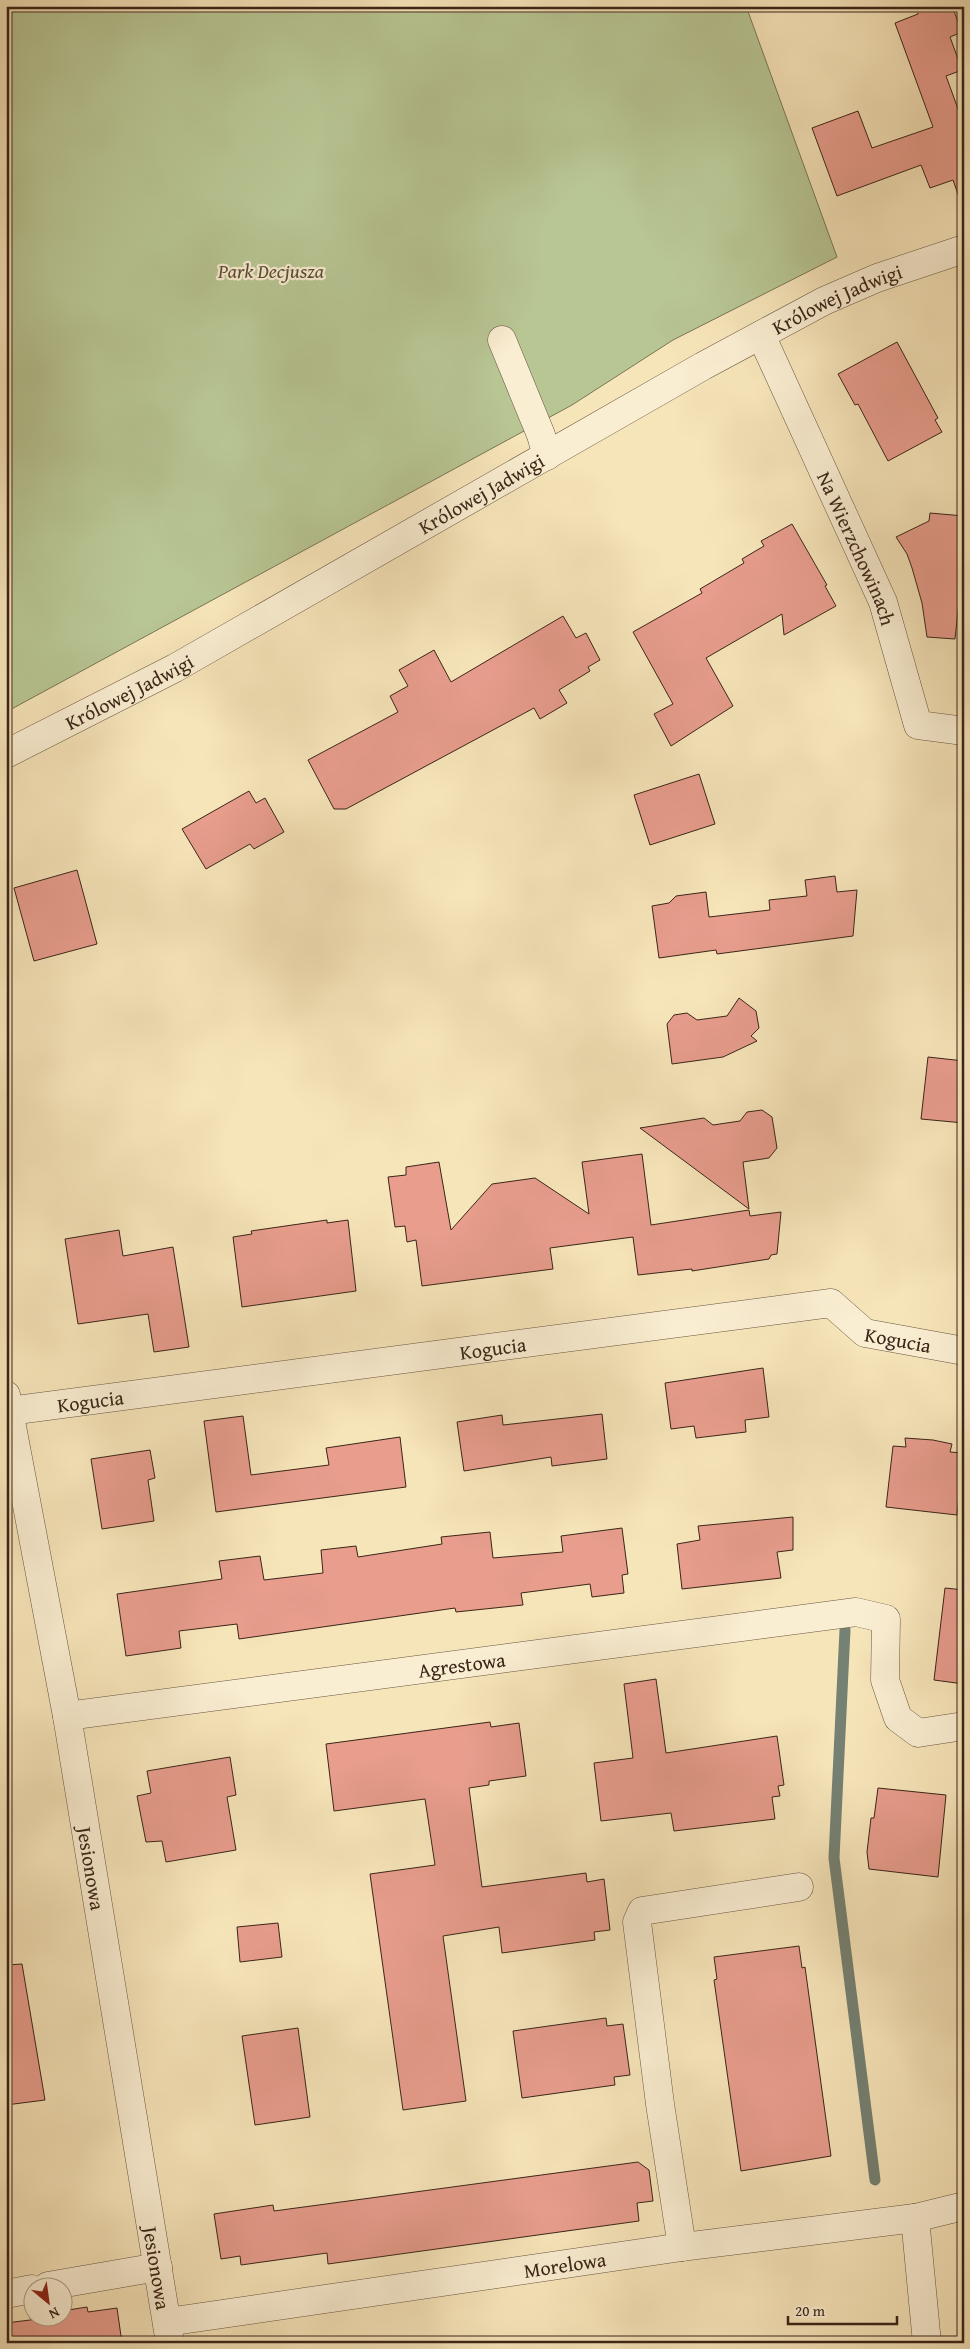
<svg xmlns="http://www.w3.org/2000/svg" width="970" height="2349" viewBox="0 0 970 2349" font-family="'Gentium Book Plus',serif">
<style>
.green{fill:#b8c694;stroke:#797656}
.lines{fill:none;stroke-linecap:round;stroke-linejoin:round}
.stream{stroke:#758173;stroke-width:11}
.building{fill:#e89d8d;stroke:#3a2518}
.minor-casing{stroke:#695540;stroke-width:29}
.minor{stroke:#faeed2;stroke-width:28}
.labels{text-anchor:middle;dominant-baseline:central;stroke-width:4.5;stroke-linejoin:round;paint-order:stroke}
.park-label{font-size:20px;font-style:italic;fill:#5a4d37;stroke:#faeed2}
.street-label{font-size:20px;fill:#3a2518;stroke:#faeed2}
</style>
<rect width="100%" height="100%" fill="#f7e5ba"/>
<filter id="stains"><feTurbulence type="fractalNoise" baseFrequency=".004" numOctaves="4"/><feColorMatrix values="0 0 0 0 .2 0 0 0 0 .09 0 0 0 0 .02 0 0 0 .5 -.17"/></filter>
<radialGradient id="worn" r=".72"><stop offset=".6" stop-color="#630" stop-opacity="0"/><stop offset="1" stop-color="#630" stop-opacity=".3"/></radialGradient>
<!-- green -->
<path class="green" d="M6 6H746L837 257 673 340 572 405 6 712Z"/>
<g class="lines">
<!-- stream -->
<path class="stream" d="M845 1630 834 1858 875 2180"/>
</g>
<!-- building -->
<g class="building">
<path d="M916 6H952L962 32 950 37 962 70 946 76 961 117 964 116V200H960L953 180 930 188 921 165 837 196 812 128 858 111 872 148 933 127 895 23 918 14Z"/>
<path d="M897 342 938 418 935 420 942 432 888 461 858 404 855 405 838 374Z"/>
<path d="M930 513 964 516V555L955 639 927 637 922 603 912 568 907 554 896 537 929 521Z"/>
<path d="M792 524 827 585 825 586 836 606 784 635 782 614 706 658 733 706 671 746 654 714 673 704 633 632 702 593 700 589 744 563 742 559 764 546 761 541Z"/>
<path d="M563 616 576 638 586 633 600 660 588 667 590 671 559 690 567 703 540 719 534 708 346 809H334L308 760 398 712 390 696 408 686 399 670 434 650 451 682Z"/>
<path d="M699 774 715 824 650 845 634 795Z"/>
<path d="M249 791 256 803 265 798 284 832 254 849 250 844 206 869 182 829Z"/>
<path d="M77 870 97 944 34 961 14 888Z"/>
<path d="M835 876 837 892 857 890 853 936 717 954 716 950 659 958 652 906 669 903 676 896 706 892 709 917 770 910 769 900 807 896 805 880Z"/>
<path d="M739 998 756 1011 759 1028 751 1036 757 1041 723 1057 672 1064 667 1024 674 1015 687 1013 697 1020 727 1016Z"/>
<path d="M928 1057 964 1061V1123L921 1119Z"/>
<path d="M762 1110 772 1117 777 1148 769 1158 743 1162 749 1209 640 1128 704 1118 713 1125 740 1121 747 1112Z"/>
<path d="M642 1154 651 1225 749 1210 750 1216 781 1212 777 1254 771 1255 769 1259 692 1271V1269L638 1275 633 1237 550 1248 553 1269 422 1286 416 1240 407 1242 405 1226 395 1227 388 1177 406 1175V1167L439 1162 451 1230 492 1184 535 1178 589 1214 582 1162Z"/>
<path d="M327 1220V1223L348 1220 356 1291 242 1307 233 1237 252 1234 251 1231Z"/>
<path d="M119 1230 123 1256 173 1247 189 1347 154 1352 148 1314 78 1324 65 1239Z"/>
<path d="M763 1368 769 1417 745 1420 746 1432 696 1438 694 1426 671 1429 665 1383Z"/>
<path d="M602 1414 607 1459 552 1466 551 1457 464 1471 457 1422 502 1415 503 1425Z"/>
<path d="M243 1416 251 1475 329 1465 326 1448 400 1437 406 1487 216 1512 204 1421Z"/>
<path d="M905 1438 933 1440 952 1444 950 1452 963 1453 957 1515 886 1507 893 1446 906 1447Z"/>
<path d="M150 1450 155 1478 148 1480 154 1521 102 1529 91 1459Z"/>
<path d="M793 1517V1550L777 1552 781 1578 682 1589 677 1544 700 1540 698 1526Z"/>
<path d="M622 1528 628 1574 622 1575 624 1593 592 1597 590 1584 521 1593 523 1605 456 1612 455 1608 239 1639 237 1624 179 1631 181 1648 126 1656 117 1594 222 1579 219 1561 260 1556 264 1580 323 1573 321 1550 356 1546 358 1557 442 1544 441 1537 490 1532 493 1558 563 1552 561 1536Z"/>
<path d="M945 1588 964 1590V1684L934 1680Z"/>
<path d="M656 1679 666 1753 777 1736 784 1785 778 1786 780 1796 772 1797 775 1819 674 1831 671 1813 601 1821 594 1763 633 1758 624 1684Z"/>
<path d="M490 1722 491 1727 519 1723 526 1776 489 1781V1785L469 1788 482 1887 586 1873 587 1882 604 1879 610 1930 594 1932 595 1940 502 1953 499 1927 443 1936 466 2101 403 2110 370 1874 435 1865 425 1799 334 1811 326 1744Z"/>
<path d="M230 1757 236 1795 227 1797 236 1850 166 1862 162 1841 146 1842 137 1796 151 1793 147 1771Z"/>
<path d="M878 1788 946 1795 938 1877 869 1869 867 1852 871 1818H874Z"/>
<path d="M278 1923 282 1957 240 1962 237 1927Z"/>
<path d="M799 1946 802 1968 805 1967 831 2156 741 2171 714 1980 717 1979 714 1957Z"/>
<path d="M22 1964 45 2100 6 2105V1965Z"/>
<path d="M606 2018 607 2026 623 2024 630 2075 614 2077 615 2085 522 2098 513 2031Z"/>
<path d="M298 2028 310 2117 255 2125 242 2036Z"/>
<path d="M638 2162 649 2170 653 2201 637 2203 639 2221 328 2264 327 2253 241 2265 240 2256 221 2259 214 2214 273 2205 274 2211Z"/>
<path d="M87 2307 88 2312 117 2308 122 2343H6V2323L62 2316V2311Z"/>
</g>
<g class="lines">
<defs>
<g id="minor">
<path id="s1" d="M761 335 883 602 918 725 964 731"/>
<path d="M502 340 541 435 547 456"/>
<path id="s2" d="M6 754 175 668 703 366 824 301 877 278 964 249"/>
<path id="s3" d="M6 1395 67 1716 170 2343"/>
<path id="s4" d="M9 1411 831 1303 865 1333 964 1351"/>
<path id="s5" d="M67 1716 856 1612 886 1619 885 1680 898 1718 918 1733 964 1726"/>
<path d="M915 2218 927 2343"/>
<path d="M682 2247 660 2104 637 1922 642 1911 799 1887"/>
<path d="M48 2286 158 2267"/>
<path d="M6 2294 32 2289"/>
<path id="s6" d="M167 2322 682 2247 915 2218 964 2206"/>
</g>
</defs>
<!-- minor casing -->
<use href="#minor" class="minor-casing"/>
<!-- minor -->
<use href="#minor" class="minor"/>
</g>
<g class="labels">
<!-- park labels -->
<g class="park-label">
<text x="271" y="270">Park Decjusza</text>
</g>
<!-- street labels -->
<g class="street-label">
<text stroke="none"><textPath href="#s2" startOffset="948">Królowej Jadwigi</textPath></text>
<text stroke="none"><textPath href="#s2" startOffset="542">Królowej Jadwigi</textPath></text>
<text stroke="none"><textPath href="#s1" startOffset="234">Na Wierzchowinach</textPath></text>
<text stroke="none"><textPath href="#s2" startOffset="138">Królowej Jadwigi</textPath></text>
<text stroke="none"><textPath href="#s4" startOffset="908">Kogucia</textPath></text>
<text stroke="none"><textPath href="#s4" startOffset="488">Kogucia</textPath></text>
<text stroke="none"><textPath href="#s4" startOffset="82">Kogucia</textPath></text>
<text stroke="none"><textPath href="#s5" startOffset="398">Agrestowa</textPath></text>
<text stroke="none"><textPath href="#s3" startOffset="481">Jesionowa</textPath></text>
<text stroke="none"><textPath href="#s6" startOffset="402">Morelowa</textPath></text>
<text stroke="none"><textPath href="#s3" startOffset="886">Jesionowa</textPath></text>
</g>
</g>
<!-- margin -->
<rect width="970" height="2349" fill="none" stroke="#f7e5ba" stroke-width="25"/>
<rect x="8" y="8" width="955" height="2334" fill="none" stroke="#3a2518" stroke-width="2.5"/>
<rect x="12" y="12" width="945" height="2324" fill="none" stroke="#3a2518"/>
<!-- north arrow -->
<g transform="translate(48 2302) rotate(151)"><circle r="24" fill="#faeed2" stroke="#ad9e88"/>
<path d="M0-4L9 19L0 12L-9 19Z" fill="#8f2418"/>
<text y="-8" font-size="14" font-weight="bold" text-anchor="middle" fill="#3a2518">N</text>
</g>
<!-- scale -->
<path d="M788 2316v8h109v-8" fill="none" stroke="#3a2518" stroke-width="2.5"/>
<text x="795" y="2316" font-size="15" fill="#3a2518" stroke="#faeed2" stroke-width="4" paint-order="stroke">20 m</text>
<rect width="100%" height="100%" filter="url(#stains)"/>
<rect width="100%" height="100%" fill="url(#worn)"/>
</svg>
